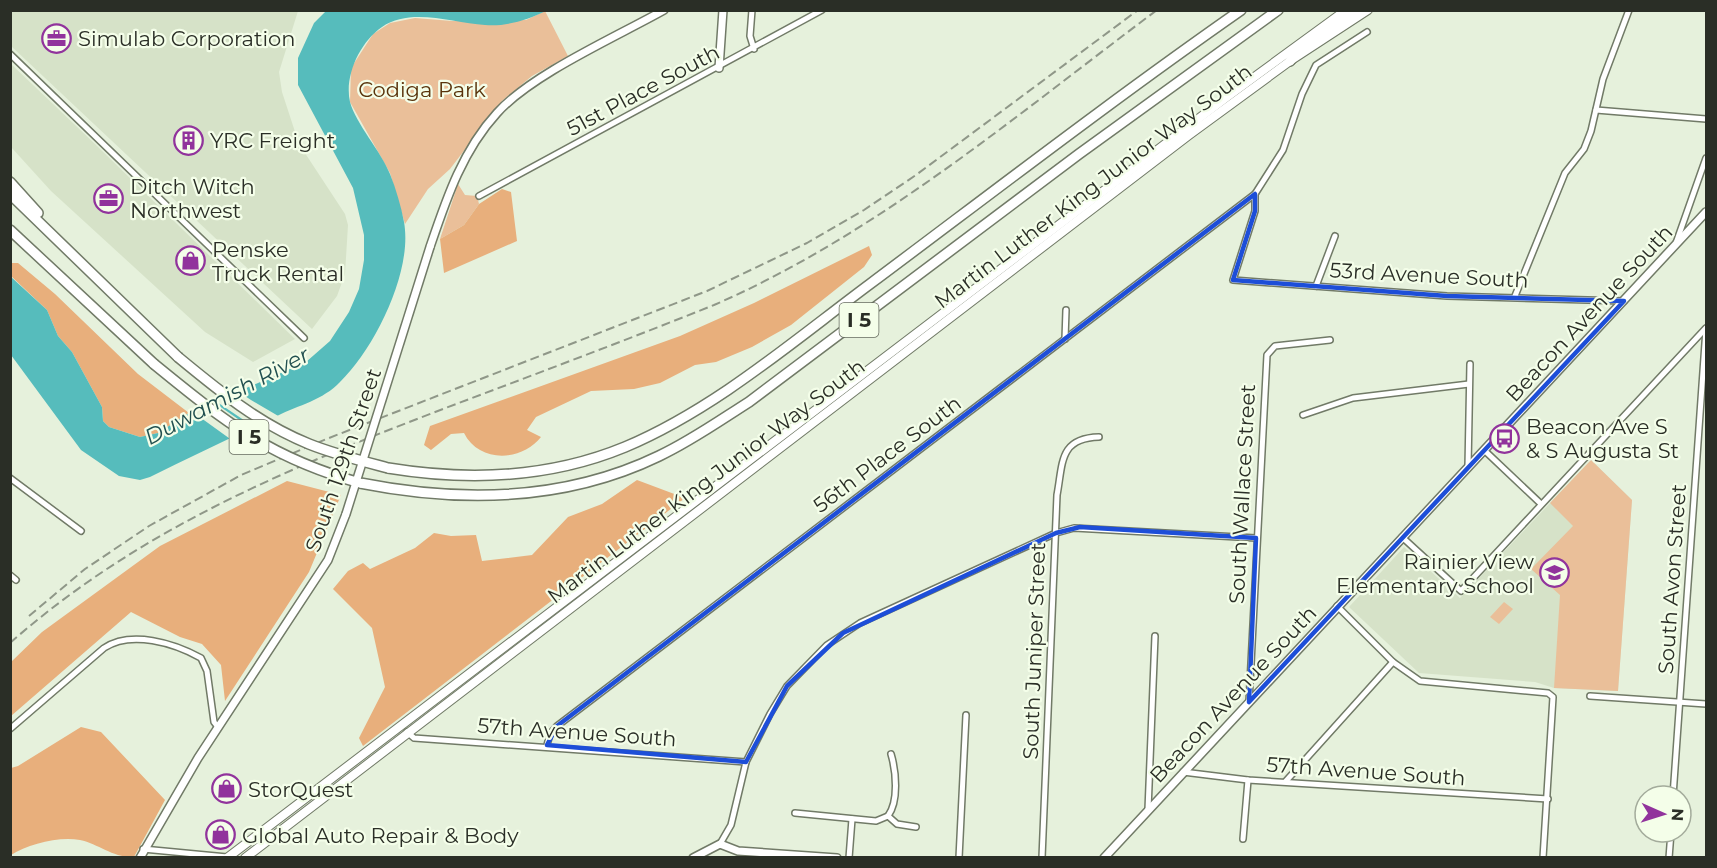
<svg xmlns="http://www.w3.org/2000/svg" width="1717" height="868" viewBox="0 0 1717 868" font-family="Montserrat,sans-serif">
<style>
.built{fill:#d6e2c8}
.green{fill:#eabf99}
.forest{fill:#e8af7c}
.water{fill:#56bcbc}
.pier{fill:#e6f1dc}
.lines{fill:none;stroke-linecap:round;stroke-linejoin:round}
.minor-casing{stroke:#717a67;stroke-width:8}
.tertiary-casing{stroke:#717a67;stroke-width:10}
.secondary-casing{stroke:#717a67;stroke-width:10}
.motorway-casing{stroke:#717a67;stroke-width:12}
.minor{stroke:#fff;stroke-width:5}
.tertiary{stroke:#fff;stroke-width:7}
.secondary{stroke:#fff;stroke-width:8}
.motorway{stroke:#fff;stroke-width:9}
.rail{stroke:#8f9788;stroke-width:2;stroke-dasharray:9 4.5;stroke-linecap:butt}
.tertiary-bridge-casing{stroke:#717a67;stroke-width:10;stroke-linecap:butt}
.motorway-bridge-casing{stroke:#717a67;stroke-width:12;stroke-linecap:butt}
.tertiary-bridge{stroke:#fff;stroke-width:7}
.motorway-bridge{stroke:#fff;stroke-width:9}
.marked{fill:none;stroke:#1d4ed8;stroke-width:4.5;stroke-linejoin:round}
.labels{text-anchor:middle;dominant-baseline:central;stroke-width:4.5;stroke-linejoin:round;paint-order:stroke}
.shield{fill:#f4fee9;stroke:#676c60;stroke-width:1.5}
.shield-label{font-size:20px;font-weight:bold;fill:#2a2e26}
.poi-label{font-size:21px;fill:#2a2e26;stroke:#f4fee9;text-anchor:start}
.park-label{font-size:21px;fill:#59330b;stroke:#f4fee9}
.street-label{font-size:21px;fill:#2a2e26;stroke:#f4fee9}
.water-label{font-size:22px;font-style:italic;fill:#225050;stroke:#f4fee9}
</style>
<rect width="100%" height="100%" fill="#e6f1dc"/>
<!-- built -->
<g class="built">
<path d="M10 11H298L279 72 282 92 299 144 345 214 348 225 345 274 337 296 312 329 11 46Z"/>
<path d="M11 64 95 144 295 339 253 362 205 332 51 191 11 147Z"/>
<path d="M1591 460 1632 500 1618 691 1554 688 1535 682 1419 673 1349 607 1404 547 1460 598Z"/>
</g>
<!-- green -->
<g class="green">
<path d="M545 11 568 56 532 76 502 101 450 169 428 189 405 224 390 173 350 102 351 68 373 34 390 23 415 18 452 21 526 20Z"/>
<path d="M458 184 465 195 477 196 479 204 464 225 440 239Z"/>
<path d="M1591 460 1632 500 1618 691 1554 688 1560 595 1531 569 1573 526 1550 503Z"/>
<path d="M1504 602 1513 609 1499 624 1490 617Z"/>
</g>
<!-- forest -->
<g class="forest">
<path d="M502 189 511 192 517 241 444 273 440 239 464 225 479 204Z"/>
<path d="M869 246 872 255 864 267 791 325 752 347 716 362 695 365 660 383 634 389 591 391 536 417 527 430 541 437C521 462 479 463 464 433L451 434 431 450 424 445 430 426 680 336 754 303Z"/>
<path d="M10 263H18L55 294 138 374 189 413 158 433 140 437 109 427 103 421 102 407 72 352 58 336 47 310 11 276Z"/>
<path d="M637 480 685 498 363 746 359 738 385 687 372 628 333 589 348 571 363 563 370 569 415 548 434 533 451 536 476 535 482 561 532 555 568 517 602 504Z"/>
<path d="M287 481 341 495 309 572 225 701 221 665 202 644 180 637 131 612 11 716V662L42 632 160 546Z"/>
<path d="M81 727 101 732 165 800 134 857C113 858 99 844 80 840 59 836 28 844 11 855V768L18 766Z"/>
</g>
<!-- water -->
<path class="water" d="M326 11H546C527 20 505 27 485 25 453 23 411 7 382 27 360 42 344 76 350 102 356 124 381 151 390 174 396 189 401 206 404 222 413 271 375 348 340 382 323 400 299 405 277 416 235 436 192 456 150 477L140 480 119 476 81 450 11 355 10 276 47 310 58 336 72 352 102 407 103 421 109 427 140 437 158 433 189 413 306 362 330 341 349 312 359 289 364 260V235L353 188 298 85V58L314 23Z"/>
<!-- pier -->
<g class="pier">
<path d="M236 390 251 400 280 417 257 429 214 400Z"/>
<path d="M212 401 238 419 256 430 233 441 190 410Z"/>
</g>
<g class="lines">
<defs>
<g id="minor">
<path d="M752 10 750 36 754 49"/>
<path d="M1367 32 1316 65 1302 94 1283 150 1255 194V211L1233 280 1447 296 1624 301"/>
<path d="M10 54 304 338"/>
<path d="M1596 110 1706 119"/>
<path d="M479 196 822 10"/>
<path d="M1676 243 1706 158"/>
<path d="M1316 286 1335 236"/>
<path d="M1515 296 1565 173 1584 149 1591 131 1603 79 1629 10"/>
<path d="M1065 339 1066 310"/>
<path d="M1303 415 1353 398 1469 384"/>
<path d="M1484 450 1540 503"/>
<path d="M1468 467 1470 364"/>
<path d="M10 478 81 531"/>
<path d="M1402 537 1461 591 1706 328"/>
<path d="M10 575 16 580"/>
<path d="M1337 606 1393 662 1420 681 1548 693 1553 697 1543 858"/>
<path d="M1590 696 1706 704"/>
<path d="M1249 702 1267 355 1275 346 1330 340"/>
<path d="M10 729 104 648C131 630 174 643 201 658L207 671 214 722 218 727"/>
<path d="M407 732 414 738 746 762"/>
<path d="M547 745 550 734 557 726 1255 194"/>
<path d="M1183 772 1248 780 1548 799"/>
<path d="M1286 781 1393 662"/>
<path d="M1673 796 1706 329"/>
<path d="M1148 810 1155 636"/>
<path d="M795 813 876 821 888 816 897 824 916 827"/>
<path d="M888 816C899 801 896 771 891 754"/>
<path d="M1243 839 1248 780"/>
<path d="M720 844 731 825 746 762 770 714 787 686 827 645 860 623 1056 533 1074 528 1256 538"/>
<path d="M143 849 227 857"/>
<path d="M849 858 852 819"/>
<path d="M959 858 966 715"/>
<path d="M1042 858 1057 495C1063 463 1059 438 1099 437"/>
<path d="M1669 858 1671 832"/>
</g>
<g id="tertiary">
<path d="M719 68 723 10"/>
<path d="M430 247C446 200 462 151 497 113 532 74 616 37 664 10"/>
<path d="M140 858 198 758 328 560 346 514"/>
<path d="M693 858 720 844 738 851 837 858"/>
<path d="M1104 858 1706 212"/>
</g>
<g id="secondary">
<path d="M227 858 1227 97 1346 10"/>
<path d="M245 858 1189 135 1290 61 1368 10"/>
</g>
<g id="motorway">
<path d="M1290 61 1298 50 1356 10"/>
<path d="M10 182 38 213"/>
<path d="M10 194 178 357"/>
<path d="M10 230 154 364"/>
<path d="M388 468C467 481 550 478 625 447 715 409 792 342 870 284 993 192 1115 98 1241 10"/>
<path d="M360 483C461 503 564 502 659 456 691 441 719 421 749 402L1079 154 1278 10"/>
</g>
</defs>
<!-- minor casing -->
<use href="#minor" class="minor-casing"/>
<!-- tertiary casing -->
<use href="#tertiary" class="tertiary-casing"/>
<!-- secondary casing -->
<use href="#secondary" class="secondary-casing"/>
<!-- motorway casing -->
<use href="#motorway" class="motorway-casing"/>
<!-- minor -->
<use href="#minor" class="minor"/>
<!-- tertiary -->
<use href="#tertiary" class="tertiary"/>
<!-- secondary -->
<use href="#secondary" class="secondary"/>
<!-- motorway -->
<use href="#motorway" class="motorway"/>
<!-- rail -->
<g class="rail">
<path d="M29 616 85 569 149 526 241 475 329 438 707 291 807 243 864 210 916 175 1138 10"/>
<path d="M10 643C138 530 286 469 443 409 533 375 624 341 714 305 877 234 1015 116 1157 10"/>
</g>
<defs>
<path id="tertiary-bridge" d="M346 514 430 247"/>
<g id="motorway-bridge">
<path d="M178 357C218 390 259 424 309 444 334 454 362 461 388 468"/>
<path d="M154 364C225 422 270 458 360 483"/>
</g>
</defs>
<!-- tertiary-bridge casing -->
<use href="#tertiary-bridge" class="tertiary-bridge-casing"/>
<!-- motorway-bridge casing -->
<use href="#motorway-bridge" class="motorway-bridge-casing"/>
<!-- tertiary-bridge -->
<use href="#tertiary-bridge" class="tertiary-bridge"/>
<!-- motorway-bridge -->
<use href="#motorway-bridge" class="motorway-bridge"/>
</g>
<!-- marked area -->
<path class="marked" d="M1255 194V211L1233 280 1447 296 1624 301 1249 702 1256 538 1080 527 1056 533 843 633 787 686 746 762 547 745 557 726Z"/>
<!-- icons -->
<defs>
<symbol id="office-ring" viewBox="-11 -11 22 22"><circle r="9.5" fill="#f4fee9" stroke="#91339c" stroke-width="1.5"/><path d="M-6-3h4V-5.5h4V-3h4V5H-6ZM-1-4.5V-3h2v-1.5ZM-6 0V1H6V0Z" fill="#91339c"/></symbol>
<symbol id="building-ring" viewBox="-11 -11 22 22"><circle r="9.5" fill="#f4fee9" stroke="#91339c" stroke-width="1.5"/><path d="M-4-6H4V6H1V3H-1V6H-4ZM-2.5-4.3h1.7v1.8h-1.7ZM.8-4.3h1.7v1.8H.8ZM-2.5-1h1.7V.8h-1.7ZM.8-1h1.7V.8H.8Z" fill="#91339c"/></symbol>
<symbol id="shop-ring" viewBox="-11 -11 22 22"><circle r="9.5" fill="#f4fee9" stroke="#91339c" stroke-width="1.5"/><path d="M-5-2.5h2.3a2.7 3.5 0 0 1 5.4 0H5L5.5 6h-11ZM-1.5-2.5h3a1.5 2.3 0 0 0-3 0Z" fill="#91339c"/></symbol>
<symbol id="bus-ring" viewBox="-11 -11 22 22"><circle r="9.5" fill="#f4fee9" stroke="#91339c" stroke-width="1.5"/><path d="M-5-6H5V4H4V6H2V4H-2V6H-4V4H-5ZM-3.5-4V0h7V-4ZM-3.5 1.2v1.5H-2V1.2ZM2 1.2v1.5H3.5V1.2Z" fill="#91339c"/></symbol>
<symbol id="school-ring" viewBox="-11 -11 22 22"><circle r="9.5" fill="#f4fee9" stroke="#91339c" stroke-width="1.5"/><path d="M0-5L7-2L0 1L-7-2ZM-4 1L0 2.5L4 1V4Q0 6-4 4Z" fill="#91339c"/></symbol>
</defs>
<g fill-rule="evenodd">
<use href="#office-ring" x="40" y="22" width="33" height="33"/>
<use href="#building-ring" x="172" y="124" width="33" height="33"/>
<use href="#office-ring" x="92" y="182" width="33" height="33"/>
<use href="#shop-ring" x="174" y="244" width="33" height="33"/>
<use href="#bus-ring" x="1488" y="422" width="33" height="33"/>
<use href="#school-ring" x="1538" y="556" width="33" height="33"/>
<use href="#shop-ring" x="210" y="772" width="33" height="33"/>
<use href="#shop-ring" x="204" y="818" width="33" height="33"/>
</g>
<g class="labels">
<!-- shield labels -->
<g class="shield">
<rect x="839.5" y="303" width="39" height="34" rx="4.5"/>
<rect x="229.5" y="420" width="39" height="34" rx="4.5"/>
</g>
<g class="shield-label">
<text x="859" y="320">I 5</text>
<text x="249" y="437">I 5</text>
</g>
<!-- poi labels -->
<g class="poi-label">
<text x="78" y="38">Simulab Corporation</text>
<text x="210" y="140">YRC Freight</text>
<text x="130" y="186">Ditch Witch<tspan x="130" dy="24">Northwest</tspan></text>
<text x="212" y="249">Penske<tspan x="212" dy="24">Truck Rental</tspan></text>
<text x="1526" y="426">Beacon Ave S<tspan x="1526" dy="24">&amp; S Augusta St</tspan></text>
<text x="1534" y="561" text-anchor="end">Rainier View<tspan x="1534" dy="24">Elementary School</tspan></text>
<text x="248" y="789">StorQuest</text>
<text x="242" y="835">Global Auto Repair &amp; Body</text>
</g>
<!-- park labels -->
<g class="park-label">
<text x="422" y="89">Codiga Park</text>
</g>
<!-- street labels -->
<g class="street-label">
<text transform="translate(643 90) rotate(-28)">51st Place South</text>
<text transform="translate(1093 186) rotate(-37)">Martin Luther King Junior Way South</text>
<text transform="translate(1429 275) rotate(3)">53rd Avenue South</text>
<text transform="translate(1589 313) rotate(-47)">Beacon Avenue South</text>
<text transform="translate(887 454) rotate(-37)">56th Place South</text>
<text transform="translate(343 460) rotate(-71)">South 129th Street</text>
<text transform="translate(706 481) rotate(-37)">Martin Luther King Junior Way South</text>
<text transform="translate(1242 494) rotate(-87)">South Wallace Street</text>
<text transform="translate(1672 579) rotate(-86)">South Avon Street</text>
<text transform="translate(1034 651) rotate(-88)">South Juniper Street</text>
<text transform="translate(1233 694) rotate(-47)">Beacon Avenue South</text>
<text transform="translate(577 732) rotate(4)">57th Avenue South</text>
<text transform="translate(1366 771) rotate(4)">57th Avenue South</text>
</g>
<!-- water labels -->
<g class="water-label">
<text transform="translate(227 396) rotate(-28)">Duwamish River</text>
</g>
</g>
<!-- border -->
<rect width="1717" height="868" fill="none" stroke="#2a2e26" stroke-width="24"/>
<!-- north arrow -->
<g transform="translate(1663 814) rotate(93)"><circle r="28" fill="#f4fee9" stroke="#a3ab9b" stroke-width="1.5"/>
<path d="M0-4.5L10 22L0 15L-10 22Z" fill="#91339c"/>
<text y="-9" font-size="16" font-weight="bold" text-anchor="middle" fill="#2a2e26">N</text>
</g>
</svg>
